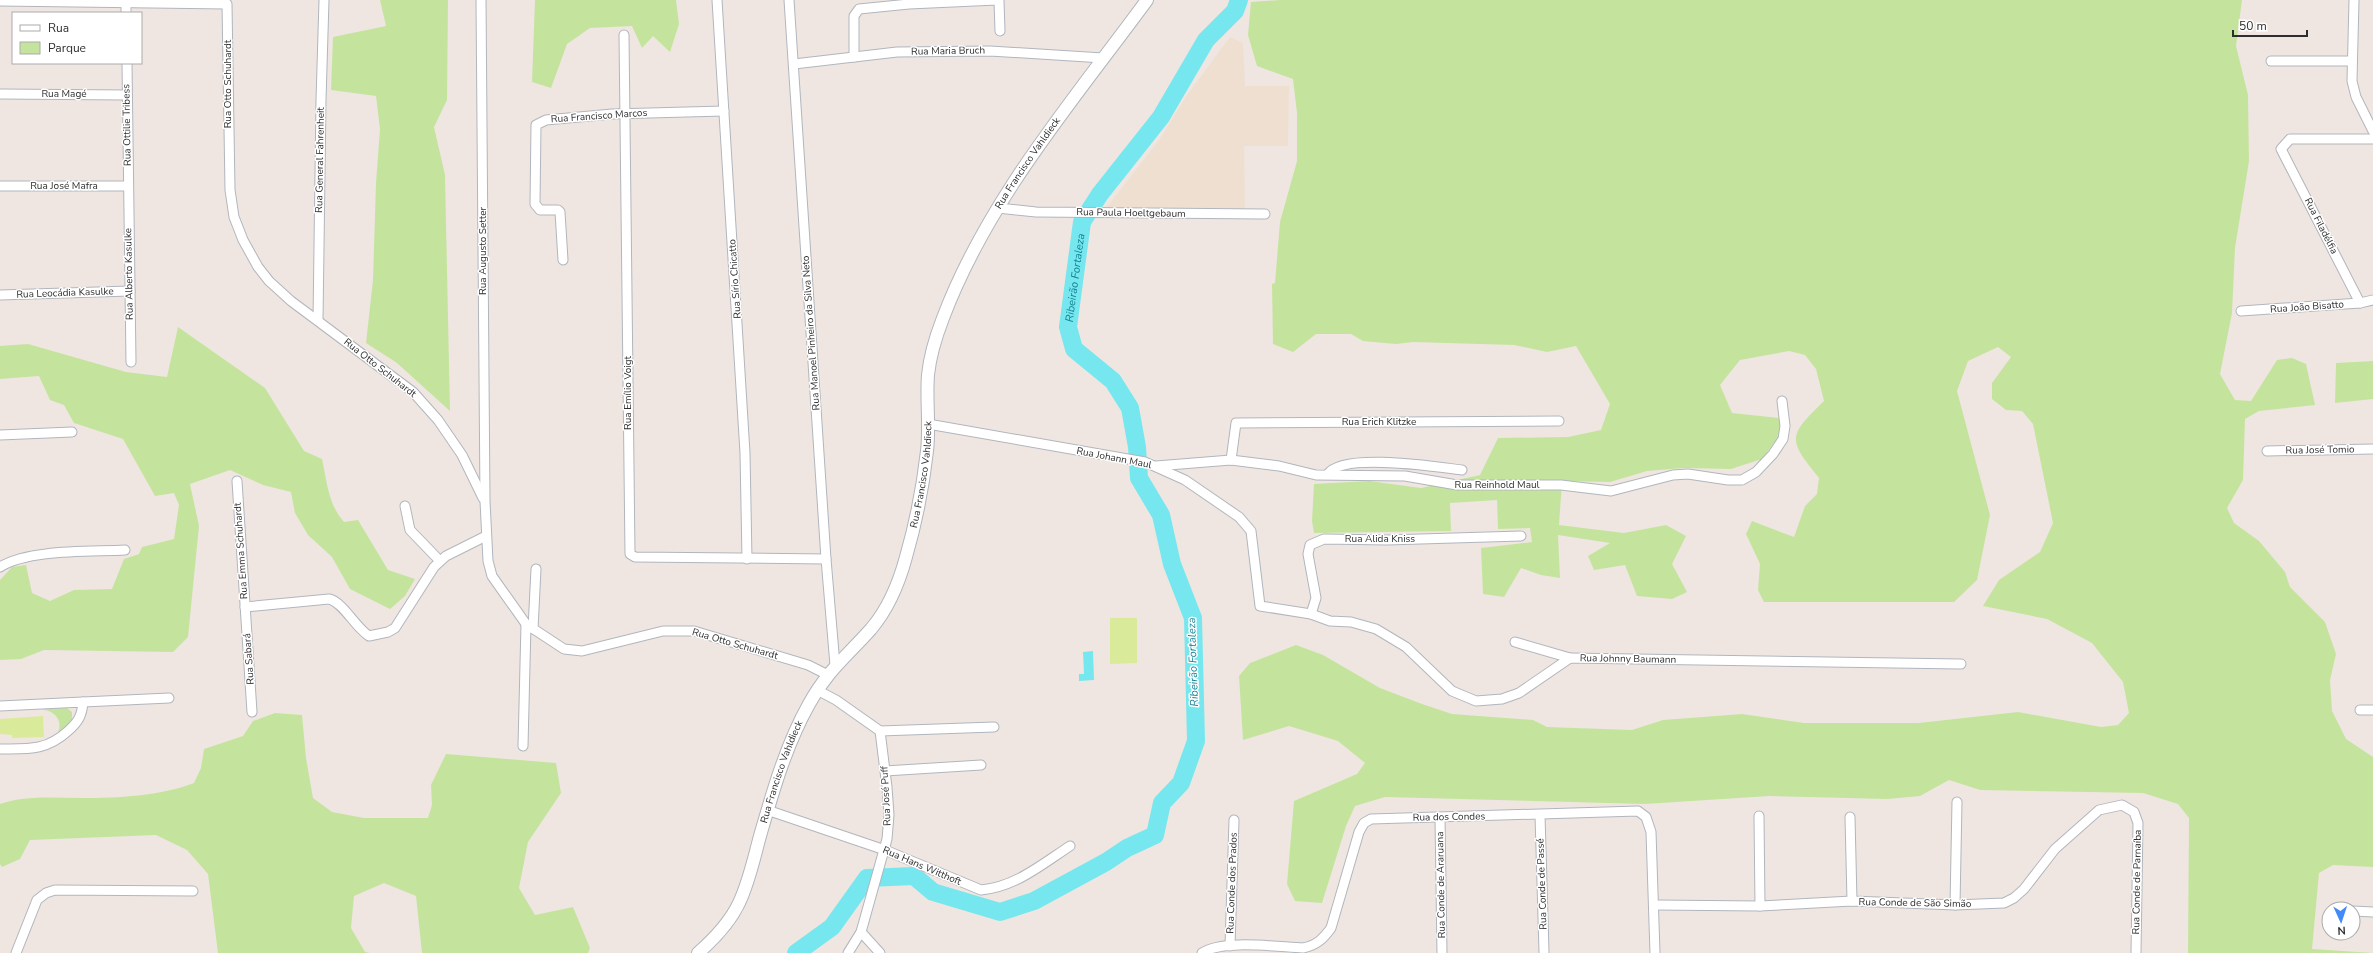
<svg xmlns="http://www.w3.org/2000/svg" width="2373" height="953" viewBox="0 0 2373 953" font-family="'Nunito Sans',sans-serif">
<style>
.education{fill:#efdfd1}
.green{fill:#c4e49e}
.pitch{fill:#d9eb9a}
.water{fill:#76e7ee}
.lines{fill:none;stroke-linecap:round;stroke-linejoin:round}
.river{stroke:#76e7ee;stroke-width:18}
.street-casing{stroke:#b1b6bd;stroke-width:11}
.secondary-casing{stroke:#b1b6bd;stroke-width:14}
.street{stroke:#fff;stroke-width:9}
.secondary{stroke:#fff;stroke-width:12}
.labels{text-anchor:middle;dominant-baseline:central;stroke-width:3;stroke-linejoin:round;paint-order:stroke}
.street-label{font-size:10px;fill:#2e2e2e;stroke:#fff}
.water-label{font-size:11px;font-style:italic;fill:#0f8092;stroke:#fff}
</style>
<rect width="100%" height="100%" fill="#efe6e1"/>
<!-- education -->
<path class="education" d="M1230 37 1243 43 1245 86H1289L1288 146H1244L1245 209 1107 207 1159 140 1187 95Z"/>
<!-- green -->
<g class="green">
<path d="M380 0H448L447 100 434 127 445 175 450 411 397 363 366 343 373 280 376 183 380 129 376 96 331 90 333 37 386 26Z"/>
<path d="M535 0H676L679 24 670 52 653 36 642 48 632 26 590 28 567 44 551 88 532 82Z"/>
<path d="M1280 0H2242L2236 46 2248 95 2249 161 2235 248 2232 313 2220 374 2235 400 2251 401 2277 360 2292 358 2306 364 2315 405 2259 411 2245 419 2243 480 2227 508 2234 523 2259 541 2285 572 2290 587 2325 622 2336 654 2330 680 2332 711 2346 739 2373 757V867L2333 865 2319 873 2312 949 2373 953H2188L2189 818 2178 804 2143 793 1980 790 1949 780 1920 796 1887 799 1769 796 1645 804 1385 797 1355 806 1346 826 1322 903 1295 901 1287 884 1294 801 1357 774 1365 763 1338 741 1289 726 1243 740 1239 676 1250 663 1296 645 1323 655 1380 688 1422 704 1452 714 1533 720 1547 727 1632 730 1663 720 1742 714 1804 723H1919L2018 712 2101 727 2118 725 2129 713 2123 682 2092 643 2047 619 1983 606 1999 580 2040 552 2053 523 2033 424 2022 411 2006 410 1992 399V383L2011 357 1998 347 1968 361 1957 391 1990 515 1977 580 1954 602H1764L1758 590 1760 564 1746 534 1752 521 1794 537 1805 506 1817 494 1819 478C1787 439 1788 436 1824 401L1816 369 1805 355 1789 351 1740 360 1720 385 1732 413 1779 418 1781 434 1762 459 1731 469 1684 468 1647 471 1610 482 1562 481 1559 525 1624 533 1666 525 1686 536 1672 564 1687 592 1672 599 1637 596 1625 565 1594 570 1588 556 1610 543 1558 535 1560 578 1541 575 1521 568 1504 597 1483 594 1481 548 1532 542 1530 528 1498 529 1497 500 1450 503 1451 531 1314 533 1312 521 1314 484 1369 481 1421 488 1480 475 1498 438 1568 437 1601 430 1610 404 1576 346 1547 352 1514 345 1413 342 1396 344 1363 341 1351 334H1316L1293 352 1273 344 1272 284 1275 283 1280 222 1297 161V113L1293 79 1257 66 1248 35 1251 2Z"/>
<path d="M178 327 265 388 304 451 322 459C327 482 328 504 344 522L358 520 388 570 415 579 405 596 390 609 350 589 332 557 308 535 295 513 291 492 263 485 230 470 190 484 199 526 188 637 173 652 44 650 21 659 0 660V580L12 567 26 565 32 593 50 601 74 590 112 589 124 559 139 554 142 547 174 539 179 505 174 493 155 496 123 439 74 423 64 405 50 400 39 376 0 379V346L28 344 126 372 167 377Z"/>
<path d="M2373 361V399L2335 403 2336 363Z"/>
<path d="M67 708 72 712V722L57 735C64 721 56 712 42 709Z"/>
<path d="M275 713 302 715 306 758 313 798 332 812 364 818H428L432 805 431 785 446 754 556 763 561 793 528 842 519 888 535 915 573 907 590 948 588 953H422L416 896 384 883 354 896 351 928 365 952 370 953H218L208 874 187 850 156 835 30 840 20 859 2 867 0 864V804C26 795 54 798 82 798 119 798 160 796 194 783L201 768 204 749 243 736 253 721Z"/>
</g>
<!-- pitch -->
<g class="pitch">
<path d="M1110 618H1137V663L1110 664Z"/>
<path d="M43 716 44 737 12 738V735L0 734V719Z"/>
</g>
<!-- water -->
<path class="water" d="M1093 651 1094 680 1079 681V674H1084L1083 652Z"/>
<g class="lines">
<!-- river -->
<path class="river" id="s1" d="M796 953 832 927 867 878 914 876 933 892 1000 912 1034 901 1106 862 1127 848 1155 835 1162 803 1181 783 1196 741 1193 618 1172 564 1161 515 1139 478 1137 447 1130 408 1113 381 1074 349 1068 327 1082 222 1100 194 1161 117 1206 40 1235 11 1239 0"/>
<defs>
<g id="street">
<path d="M126 0V13"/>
<path d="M481 0 485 501 488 561 492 576 526 624 564 649 582 651 663 631H694L808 665 828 675"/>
<path d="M717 0 745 453 747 559"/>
<path d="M789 0 826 559 835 665"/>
<path d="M2354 0 2352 81 2356 97 2373 131"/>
<path d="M0 1 227 4 230 190 234 217 243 240 258 267 269 281 291 301 413 392 438 420 462 455 483 498"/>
<path d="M624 35 630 554 635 557 826 559"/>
<path d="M854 57V16L859 9 909 4 997 0 999 1 1000 31"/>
<path d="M2271 61H2351"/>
<path d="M127 63 131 362"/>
<path d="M794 64 897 52 990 51 1103 58"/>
<path d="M0 94 127 95"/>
<path d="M0 186H128"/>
<path d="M998 208 1036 212 1265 214"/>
<path d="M563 260 560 212 558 210H540L535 204 536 125 546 120 612 114 724 111"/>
<path d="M0 295 130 291"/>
<path d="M2360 303 2281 149 2290 139H2373"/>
<path d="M2241 311 2360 303 2373 300"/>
<path d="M318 320 321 100 324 0"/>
<path d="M928 424 1145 462 1185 480 1239 517 1251 531 1260 606 1311 614 1330 621 1351 622 1376 629 1406 647 1452 691 1476 701 1502 699 1519 693 1570 658 1961 664"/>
<path d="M0 435 72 432"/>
<path d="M2267 451 2373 449"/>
<path d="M1231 460 1236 423 1559 421"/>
<path d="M1156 466 1231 460 1279 466 1316 475 1405 476 1457 485H1561L1611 491 1673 475 1688 474 1728 480H1742L1756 472 1773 454 1783 439 1785 426 1782 401"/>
<path d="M1328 474C1342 452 1437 467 1462 470"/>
<path d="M237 481 252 712"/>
<path d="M405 506 410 530 440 561"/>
<path d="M0 567C29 549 90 552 125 550"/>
<path d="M245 607 329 599C343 602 355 627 369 636L388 632 395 628 434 567 446 556 486 536"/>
<path d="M1311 614 1316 598 1308 554 1310 545 1324 539 1387 540 1521 536"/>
<path d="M533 629 536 569"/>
<path d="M1515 642 1570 658"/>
<path d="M817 690 836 700 880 731 887 787 889 815 887 839 861 932 848 953"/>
<path d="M83 702 169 698"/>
<path d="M0 706 83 702C82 716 78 722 68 731 46 751 28 749 0 749"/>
<path d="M2360 710H2373"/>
<path d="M880 731 994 727"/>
<path d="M523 746 526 624"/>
<path d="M885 771 981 765"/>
<path d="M767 810 885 850 981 890C1015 887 1041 865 1070 846"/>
<path d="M1540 815 1544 952"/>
<path d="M1759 816 1760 906"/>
<path d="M1850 817 1852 901"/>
<path d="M1440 818 1442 953"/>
<path d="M1655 905 1760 906 1852 901 1955 905 2004 903 2014 898 2024 889 2055 849 2099 810 2122 805 2134 812 2138 823 2136 953"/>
<path d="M1955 905 1957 802"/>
<path d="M2353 911 2373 912"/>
<path d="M861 932 880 953"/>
<path d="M1230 946 1234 820"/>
<path d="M16 953 37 900 46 893 55 890 193 891"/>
<path d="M1202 953C1222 939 1278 947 1303 948 1317 945 1323 939 1331 928L1359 832 1364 823 1371 819 1638 811 1646 817 1651 832 1655 953"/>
</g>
<g id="secondary">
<path id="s2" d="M698 953C714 939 730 922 739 903 749 882 754 858 760 836 773 791 786 745 809 704 827 671 847 656 871 629 888 609 899 583 906 557 916 522 923 487 927 451 930 426 926 400 928 375 930 355 936 336 943 318 988 199 1073 101 1147 0"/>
</g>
</defs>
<!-- street casing -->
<use href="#street" class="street-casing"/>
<!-- secondary casing -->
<use href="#secondary" class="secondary-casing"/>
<!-- street -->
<use href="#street" class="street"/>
<!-- secondary -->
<use href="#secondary" class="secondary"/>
</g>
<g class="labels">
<!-- street labels -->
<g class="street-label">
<text transform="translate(948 51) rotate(-1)">Rua Maria Bruch</text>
<text transform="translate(228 84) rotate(-90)">Rua Otto Schuhardt</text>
<text x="64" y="94">Rua Magé</text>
<text transform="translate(599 116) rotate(-4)">Rua Francisco Marcos</text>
<text transform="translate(127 125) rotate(-91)">Rua Ottilie Tribess</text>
<text transform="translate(320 160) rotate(-89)">Rua General Fahrenheit</text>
<text stroke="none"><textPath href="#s2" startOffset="875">Rua Francisco Vahldieck</textPath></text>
<text x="64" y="186">Rua José Mafra</text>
<text transform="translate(1131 213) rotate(1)">Rua Paula Hoeltgebaum</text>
<text transform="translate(2321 226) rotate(63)">Rua Filadélfia</text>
<text transform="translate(483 251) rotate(-90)">Rua Augusto Setter</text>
<text transform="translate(129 274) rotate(-91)">Rua Alberto Kasulke</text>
<text transform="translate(735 279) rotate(-94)">Rua Sírio Chicatto</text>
<text transform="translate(65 293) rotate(-2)">Rua Leocádia Kasulke</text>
<text transform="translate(2307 307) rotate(-4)">Rua João Bisatto</text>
<text transform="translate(811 333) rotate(-94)">Rua Manoel Pinheiro da Silva Neto</text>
<text transform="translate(380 368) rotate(38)">Rua Otto Schuhardt</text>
<text transform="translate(628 393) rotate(-90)">Rua Emílio Voigt</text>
<text x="1379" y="422">Rua Erich Klitzke</text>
<text transform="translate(2320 450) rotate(-1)">Rua José Tomio</text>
<text transform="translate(1114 458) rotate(11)">Rua Johann Maul</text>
<text stroke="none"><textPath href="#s2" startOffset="539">Rua Francisco Vahldieck</textPath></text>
<text x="1497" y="485">Rua Reinhold Maul</text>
<text x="1380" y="539">Rua Alida Kniss</text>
<text transform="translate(241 551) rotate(-94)">Rua Emma Schuhardt</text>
<text transform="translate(735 644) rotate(16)">Rua Otto Schuhardt</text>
<text transform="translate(249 659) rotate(-94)">Rua Sabará</text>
<text transform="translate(1628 659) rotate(1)">Rua Johnny Baumann</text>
<text stroke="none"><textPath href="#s2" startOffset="203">Rua Francisco Vahldieck</textPath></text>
<text transform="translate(886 796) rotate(-93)">Rua José Puff</text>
<text transform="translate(1449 817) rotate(-1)">Rua dos Condes</text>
<text transform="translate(922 866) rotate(23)">Rua Hans Witthoft</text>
<text transform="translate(2137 882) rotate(-89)">Rua Conde de Parnaíba</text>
<text transform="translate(1232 883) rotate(-88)">Rua Conde dos Prados</text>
<text transform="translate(1542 884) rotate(-92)">Rua Conde de Passé</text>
<text transform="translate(1441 885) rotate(-91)">Rua Conde de Araruana</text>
<text transform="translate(1915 903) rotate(1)">Rua Conde de São Simão</text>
</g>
<!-- water labels -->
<g class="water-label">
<text stroke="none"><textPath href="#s1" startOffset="1025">Ribeirão Fortaleza</textPath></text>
<text transform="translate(1193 662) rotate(-92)">Ribeirão Fortaleza</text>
</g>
</g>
<!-- legend -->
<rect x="12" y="12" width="130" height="52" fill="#ffffff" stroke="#ababab"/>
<rect x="20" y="25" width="20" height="6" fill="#ffffff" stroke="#ababab"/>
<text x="48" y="32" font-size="12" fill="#2e2e2e">Rua</text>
<rect x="20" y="42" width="20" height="12" fill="#c4e49e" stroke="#ababab"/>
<text x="48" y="52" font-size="12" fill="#2e2e2e">Parque</text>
<!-- north arrow -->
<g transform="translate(2341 921) rotate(177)"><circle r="19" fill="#ffffff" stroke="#ababab"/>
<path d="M0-3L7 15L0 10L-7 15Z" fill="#438af9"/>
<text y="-6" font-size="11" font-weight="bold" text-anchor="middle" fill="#2e2e2e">N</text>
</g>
<!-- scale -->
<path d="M2233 30v6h74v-6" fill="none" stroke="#2e2e2e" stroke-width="2"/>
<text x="2239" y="30" font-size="12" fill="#2e2e2e" stroke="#ffffff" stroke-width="3" paint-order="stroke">50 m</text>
</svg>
